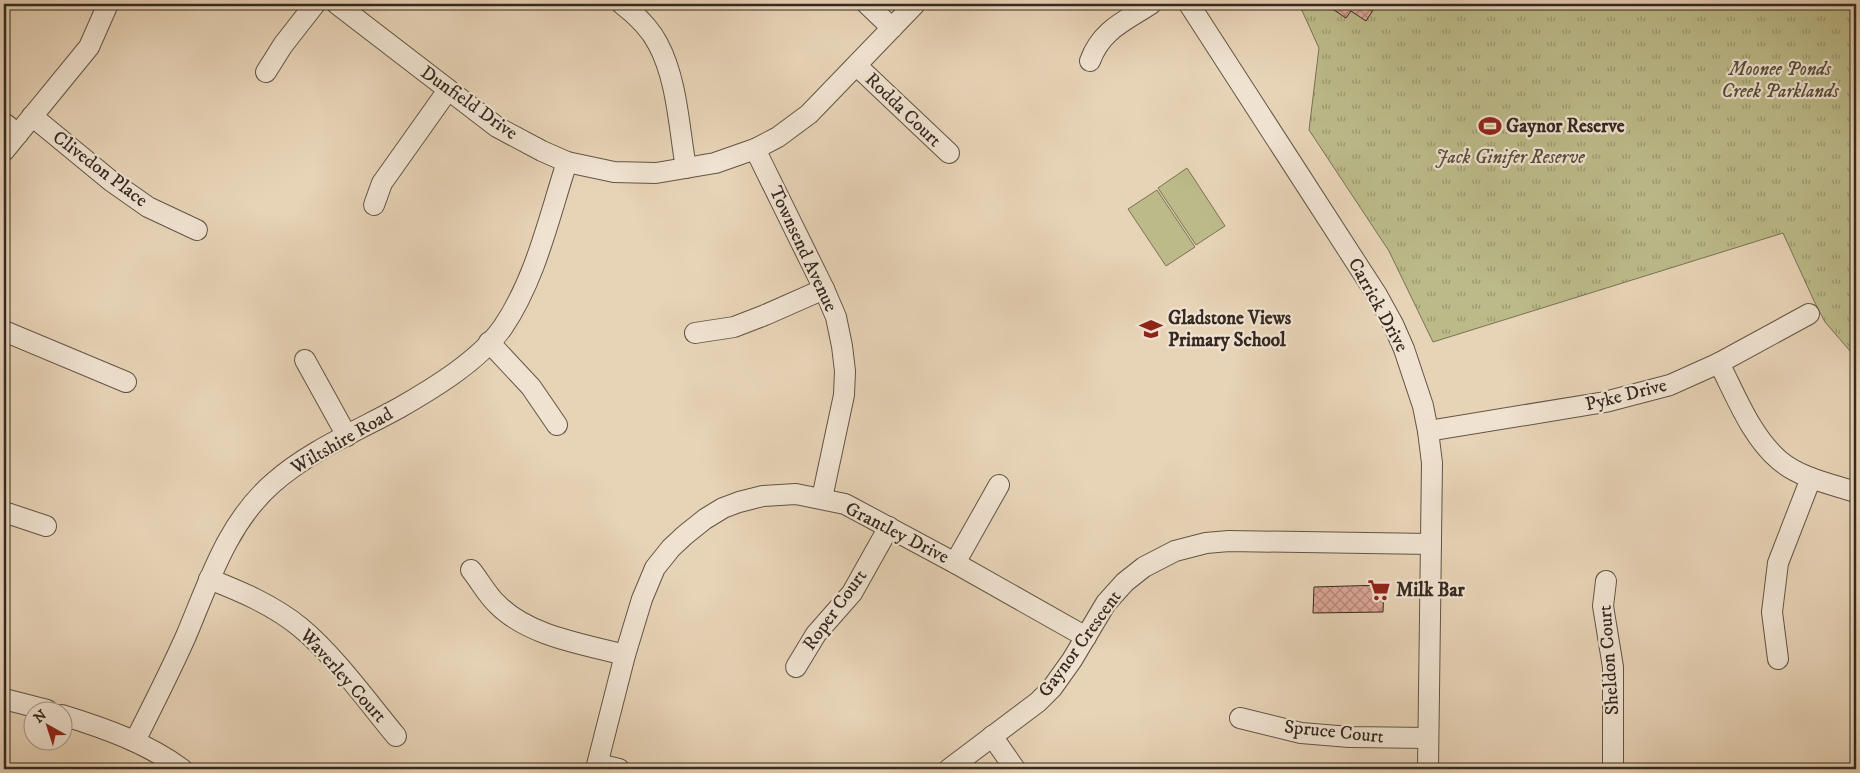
<svg xmlns="http://www.w3.org/2000/svg" width="1860" height="773" viewBox="0 0 1860 773" font-family="'IM FELL DW Pica',serif">
<style>
.green{fill:#bcba89;stroke:#787254}
.park{fill:url(#park-tufts);stroke:#787254}
.building{fill:url(#building-cross-hatch);stroke:#352920}
.lines{fill:none;stroke-linecap:round;stroke-linejoin:round}
.minor-casing{stroke:#625446;stroke-width:22}
.minor{stroke:#efe2d0;stroke-width:20}
.labels{text-anchor:middle;dominant-baseline:central;stroke-width:4.5;stroke-linejoin:round;paint-order:stroke}
.park-label{font-size:19px;font-style:italic;fill:#574d3a;stroke:#efe2d0}
.street-label{font-size:19px;fill:#352920;stroke:#efe2d0}
.poi-label{font-size:19px;font-weight:bold;fill:#352920;stroke:#efe2d0;text-anchor:start}
</style>
<defs>
<pattern id="park-tufts" width="24" height="20" patternUnits="userSpaceOnUse" patternTransform="scale(1.25)"><rect width="24" height="20" fill="#bcba89"/><path d="M3 7l-1-3M5 7V3M7 7l1-3M15 17l-1-3M17 17v-4M19 17l1-3" fill="none" stroke="#9a9770"/></pattern>
<pattern id="building-cross-hatch" width="8" height="8" patternUnits="userSpaceOnUse" patternTransform="scale(1.25)"><rect width="8" height="8" fill="#dca696"/><path d="M0 0l8 8M0 8l8-8" fill="none" stroke="#b3877a"/></pattern>
</defs>
<rect width="100%" height="100%" fill="#e7d3b6"/>
<filter id="stains"><feTurbulence type="fractalNoise" baseFrequency=".004" numOctaves="4"/><feColorMatrix values="0 0 0 0 .2 0 0 0 0 .09 0 0 0 0 .02 0 0 0 .5 -.17"/></filter>
<radialGradient id="worn" r=".72"><stop offset=".6" stop-color="#630" stop-opacity="0"/><stop offset="1" stop-color="#630" stop-opacity=".3"/></radialGradient>
<!-- green -->
<g class="green">
<path d="M1187 168 1225 226 1196 245 1158 188Z"/>
<path d="M1157 190 1195 247 1166 266 1128 209Z"/>
</g>
<!-- park -->
<path class="park" d="M1299 4H1856V358L1825 322 1815 303 1783 233 1433 342 1389 251 1309 130 1319 48Z"/>
<!-- building -->
<g class="building">
<path d="M1325 4H1377L1366 21 1351 11 1346 18Z"/>
<path d="M1384 585 1383 612 1313 613 1314 587Z"/>
</g>
<g class="lines">
<defs>
<g id="minor">
<path d="M337 4 497 127 542 151 567 162 614 172 656 173 715 163 755 149 778 137 809 114 915 4"/>
<path d="M622 4C635 14 650 28 658 44 677 79 679 128 686 168"/>
<path d="M867 4 892 28"/>
<path d="M1189 4 1377 295 1393 324 1404 349 1423 406 1428 431 1432 463 1428 769"/>
<path d="M1090 61C1101 30 1125 21 1151 4"/>
<path d="M857 66 949 153"/>
<path d="M266 72 283 45 315 4"/>
<path d="M32 116 111 181 148 207 197 230"/>
<path d="M4 123 18 134"/>
<path d="M755 149 824 289 836 317 842 346 845 371 844 395 822 498"/>
<path d="M4 151 89 47 108 4"/>
<path d="M374 205 382 183 448 90"/>
<path d="M4 331 126 382"/>
<path d="M695 333 734 327 765 315 824 289"/>
<path d="M489 342 531 387 557 425"/>
<path d="M305 360 347 436"/>
<path d="M1719 363C1736 396 1751 436 1779 460 1800 478 1831 484 1856 492"/>
<path d="M1428 431 1605 402 1670 385 1719 363 1809 314"/>
<path d="M4 512 46 526"/>
<path d="M955 563 999 485"/>
<path d="M471 570C480 581 487 595 497 604 528 636 583 644 625 655"/>
<path d="M209 579C240 591 273 605 300 627 334 655 367 701 396 736"/>
<path d="M1606 581 1603 606 1613 667V769"/>
<path d="M1778 659 1772 612 1778 563 1811 478"/>
<path d="M796 667 816 634 852 593 889 527"/>
<path d="M4 699 47 710"/>
<path d="M62 715C104 728 147 743 182 769"/>
<path d="M1240 718 1301 733 1350 737 1428 738"/>
<path d="M992 736 1015 769"/>
<path d="M135 741C152 707 170 672 186 636 209 582 227 523 273 483 309 451 357 431 399 408 434 388 480 360 503 327 536 278 549 217 567 162"/>
<path d="M598 764 619 769"/>
<path d="M596 769 625 655 642 599 655 568 671 548 685 535 705 519 723 508 739 502 763 496 796 494 845 504 955 563 1086 637"/>
<path d="M949 769 1038 702 1052 688 1072 660 1106 603 1125 582 1144 567 1175 551 1206 543 1229 541 1431 544"/>
</g>
</defs>
<!-- minor casing -->
<use href="#minor" class="minor-casing"/>
<!-- minor -->
<use href="#minor" class="minor"/>
</g>
<!-- icons -->
<defs>
<symbol id="stadium-bare" viewBox="-9 -9 18 18"><path d="M0-5a6.5 5 0 1 0 0 10a6.5 5 0 1 0 0-10ZM-3.5-1.8h7v3.6h-7Z" fill="#8f2418" stroke="#efe2d0" stroke-width="2.5" paint-order="stroke"/></symbol>
<symbol id="school-bare" viewBox="-9 -9 18 18"><path d="M0-5L7-2L0 1L-7-2ZM-4 1L0 2.5L4 1V4Q0 6-4 4Z" fill="#8f2418" stroke="#efe2d0" stroke-width="2.5" paint-order="stroke"/></symbol>
<symbol id="supermarket-bare" viewBox="-9 -9 18 18"><path d="M-6-5.5h2.5l.6 2H6L4.5 2H-2.5L-4.4-4H-6ZM-1.5 3.2a1.3 1.3 0 1 0 .1 0ZM3 3.2a1.3 1.3 0 1 0 .1 0Z" fill="#8f2418" stroke="#efe2d0" stroke-width="2.5" paint-order="stroke"/></symbol>
</defs>
<g fill-rule="evenodd">
<use href="#stadium-bare" x="1474" y="110" width="32" height="32"/>
<use href="#school-bare" x="1135" y="313" width="32" height="32"/>
<use href="#supermarket-bare" x="1363" y="574" width="32" height="32"/>
</g>
<g class="labels">
<!-- park labels -->
<g class="park-label">
<text x="1780" y="69">Moonee Ponds<tspan x="1780" dy="22">Creek Parklands</tspan></text>
<text x="1510" y="157">Jack Ginifer Reserve</text>
</g>
<!-- street labels -->
<g class="street-label">
<text transform="translate(469 103) rotate(35)">Dunfield Drive</text>
<text transform="translate(903 110) rotate(44)">Rodda Court</text>
<text transform="translate(100 169) rotate(37)">Clivedon Place</text>
<text transform="translate(803 249) rotate(65)">Townsend Avenue</text>
<text transform="translate(1378 305) rotate(61)">Carrick Drive</text>
<text transform="translate(1626 395) rotate(-14)">Pyke Drive</text>
<text transform="translate(342 441) rotate(-30)">Wiltshire Road</text>
<text transform="translate(897 533) rotate(27)">Grantley Drive</text>
<text transform="translate(835 610) rotate(-54)">Roper Court</text>
<text transform="translate(1080 644) rotate(-54)">Gaynor Crescent</text>
<text transform="translate(1609 660) rotate(-94)">Sheldon Court</text>
<text transform="translate(343 676) rotate(48)">Waverley Court</text>
<text transform="translate(1334 732) rotate(6)">Spruce Court</text>
</g>
<!-- poi labels -->
<g class="poi-label">
<text x="1506" y="126">Gaynor Reserve</text>
<text x="1168" y="318">Gladstone Views<tspan x="1168" dy="22">Primary School</tspan></text>
<text x="1396" y="590">Milk Bar</text>
</g>
</g>
<!-- margin -->
<rect width="1860" height="773" fill="none" stroke="#e7d3b6" stroke-width="20"/>
<rect x="5" y="5" width="1850" height="763" fill="none" stroke="#352920" stroke-width="2.5"/>
<rect x="10" y="10" width="1840" height="753" fill="none" stroke="#352920"/>
<!-- north arrow -->
<g transform="translate(48 726) rotate(321)"><circle r="24" fill="#efe2d0" stroke="#a5988a"/>
<path d="M0-4L9 19L0 12L-9 19Z" fill="#8f2418"/>
<text y="-8" font-size="14" font-weight="bold" text-anchor="middle" fill="#352920">N</text>
</g>
<rect width="100%" height="100%" filter="url(#stains)"/>
<rect width="100%" height="100%" fill="url(#worn)"/>
</svg>
